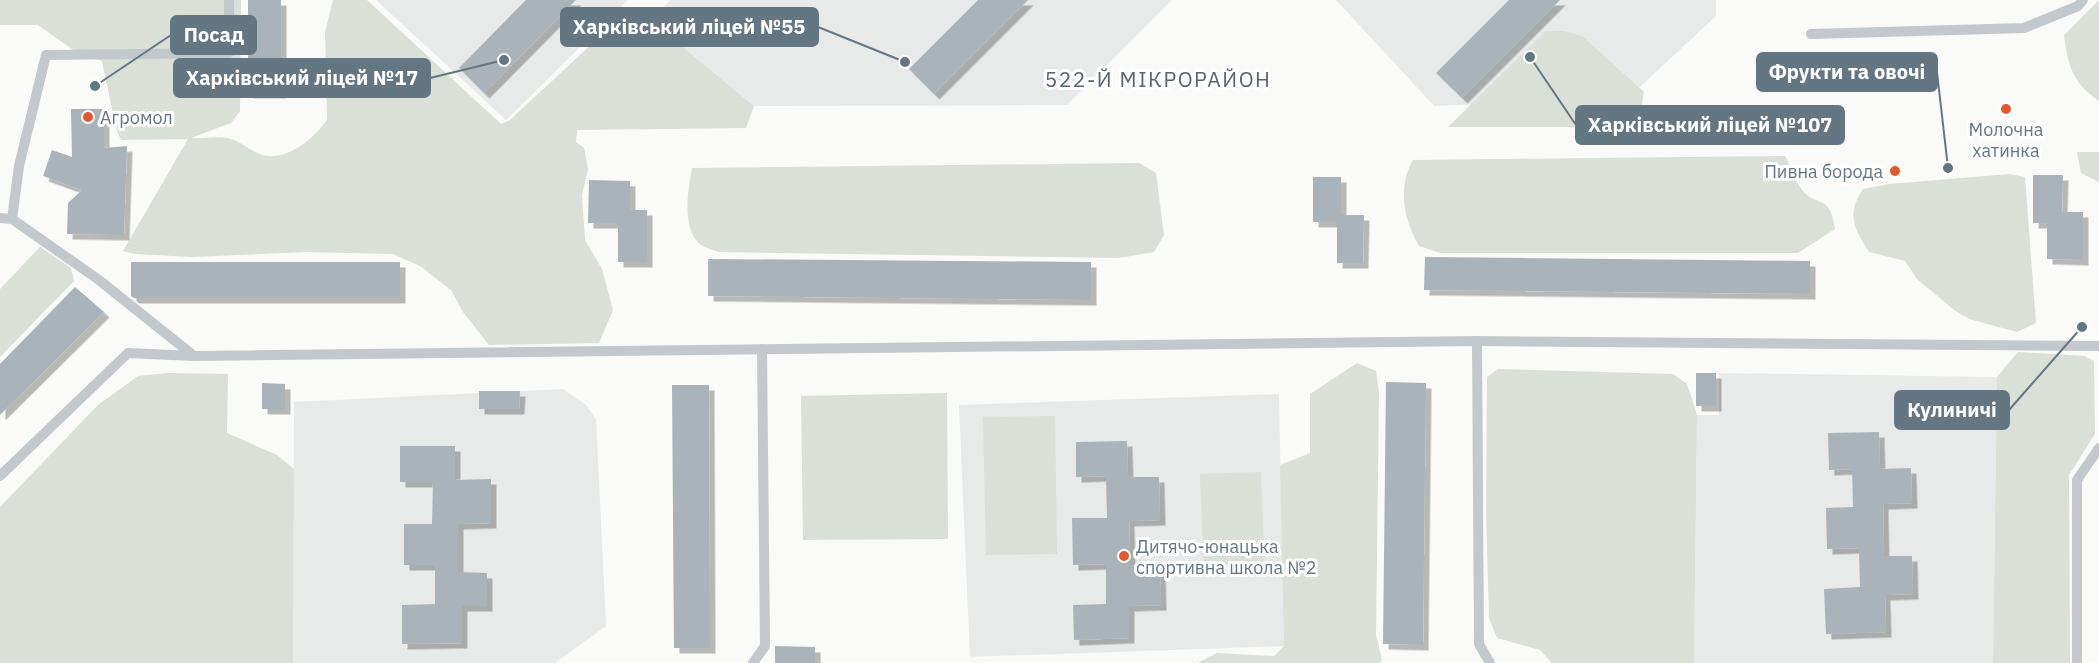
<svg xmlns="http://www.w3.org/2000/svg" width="2099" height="663" viewBox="0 0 2099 663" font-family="'IBM Plex Sans',sans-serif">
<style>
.built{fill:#e8e9e9}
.green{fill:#dadfd7}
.building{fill:#aab3b9;filter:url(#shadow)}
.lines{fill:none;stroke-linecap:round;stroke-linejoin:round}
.service{stroke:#c3c8cc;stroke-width:10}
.poi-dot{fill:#e4572e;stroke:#fff;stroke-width:2}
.labels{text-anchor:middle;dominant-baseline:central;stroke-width:6;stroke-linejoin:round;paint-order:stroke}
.poi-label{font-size:18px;fill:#657683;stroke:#fff;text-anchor:start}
.quarter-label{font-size:21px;letter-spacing:1.5px;fill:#57646e;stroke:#fff}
.leader{fill:none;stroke:#657683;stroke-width:2}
.callout-dot{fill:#657683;stroke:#fff;stroke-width:2}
.callout{fill:#657683;stroke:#657683;stroke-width:2}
.callout-label{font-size:20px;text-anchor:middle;font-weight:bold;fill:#fff}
</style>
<defs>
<filter id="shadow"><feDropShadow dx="5.5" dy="5.5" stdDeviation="0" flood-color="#0004"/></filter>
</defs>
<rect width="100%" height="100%" fill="#fafaf8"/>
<!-- built -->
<g class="built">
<path d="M376 0H628L506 120Z"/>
<path d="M670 0H1172L1067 105 754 106 650 20Z"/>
<path d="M1336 0H1716V16L1629 97 1434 106Z"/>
<path d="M1719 373 1997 377 1993 663H1694L1697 415H1719Z"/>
<path d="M563 389 586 405 596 419 606 626 555 663H293L294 402Z"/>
<path d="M1279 394 1284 646 970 657 959 405Z"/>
</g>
<!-- green -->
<g class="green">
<path d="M0 0H241L240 111 231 123 191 138C203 139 216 136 228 138 239 141 247 148 257 153 284 165 312 140 327 120L325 32 333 0H367L501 124 510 120 623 15 650 20 754 106 746 128 577 130 576 142 584 148 588 169 582 195 585 240 602 269 613 310 599 343 489 345 463 312 451 290 420 266 393 254 307 252 192 257 135 254 123 251 188 139 121 140 116 128 102 61 79 54 38 25H0Z"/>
<path d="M2099 0V101C2072 83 2068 65 2064 35Z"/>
<path d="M1546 31H1564L1582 36 1644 92 1638 127H1448Z"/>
<path d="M2077 152H2099V182L2081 173Z"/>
<path d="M1785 156C1791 166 1795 182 1803 191 1818 208 1830 193 1835 229L1798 253H1440L1419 246C1404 220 1397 188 1413 160Z"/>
<path d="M1139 163 1156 173 1164 235 1154 252 1119 258 719 252C713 250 706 248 701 245 681 229 688 190 692 168Z"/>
<path d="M2010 174 2025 177 2036 323 2017 332 1969 319 1954 310 1917 279 1905 261 1869 252C1854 228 1846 215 1863 189L1889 184Z"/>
<path d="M40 247 71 268 74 281 0 357V289Z"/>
<path d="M2018 352 2085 356 2094 361 2095 434 2069 475 2070 663H1993L1997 377Z"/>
<path d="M1357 363 1376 371 1379 393 1376 635 1382 660 1379 663H1198L1217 653 1274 656 1284 646 1280 465 1310 453V394Z"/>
<path d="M1498 369 1673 374 1687 384 1697 415 1694 663H1552L1540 650 1497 638 1489 618 1486 512 1487 377Z"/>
<path d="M168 373 228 374 227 433 277 455 294 469 293 663H0V507L98 405 138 376Z"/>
<path d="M947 393 948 539 803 540 801 396Z"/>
<path d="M1055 416 1057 554 986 555 983 417Z"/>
<path d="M1261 472 1265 573 1204 576 1200 474Z"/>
</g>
<!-- building -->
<g class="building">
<rect x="248" y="0" width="33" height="93"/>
<path d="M526 0H576L484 93 459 68Z"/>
<path d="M978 0H1028L934 94 909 69Z"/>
<path d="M1509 0H1560L1462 98 1436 73Z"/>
<path d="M71 109H104V148L127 146 124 235 67 234 68 203 82 190 43 176 52 150 72 157Z"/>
<path d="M2033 175H2063L2062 212H2083V260L2047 259V223H2033Z"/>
<path d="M1313 177H1341V215H1364L1363 263H1337V222H1313Z"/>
<path d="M589 180 630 181V210H647V262H618V223H588Z"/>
<path d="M1425 257 1810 261V294L1424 290Z"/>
<path d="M708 259 1091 262V300L708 296Z"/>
<path d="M131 262H400V298H134L131 296Z"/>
<path d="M75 287 104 312 0 415V364Z"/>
<rect x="1696" y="373" width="20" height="33"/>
<path d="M1386 382 1426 383 1423 645 1383 644Z"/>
<path d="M262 383 285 384V409H262Z"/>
<path d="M672 385H709L710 648H674Z"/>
<path d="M479 391H520L519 409H479Z"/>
<path d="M1879 432 1880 469 1911 468 1912 503 1883 504 1884 556H1912L1913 594 1885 595 1886 632 1826 634 1824 589 1860 587 1859 548 1827 549 1826 508 1853 507 1852 469 1829 470 1828 433Z"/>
<path d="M1127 441 1128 477H1159L1160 520 1129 521 1130 566 1160 565 1161 605 1129 606V638L1074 640 1073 605 1106 604V564L1073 565 1072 518H1107L1106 476 1076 477V442Z"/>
<path d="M400 446H455V480L491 479V523L458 524V572L487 573V606H462V643L402 644V605L435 604V565H404V524H432L433 482H400Z"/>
<path d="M775 646 815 647V663H775Z"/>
</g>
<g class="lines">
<!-- service -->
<g class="service">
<path d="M1811 34 2024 28 2078 6 2083 0"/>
<path d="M0 218 12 219 99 280 194 356 1477 341 1479 644 1490 663"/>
<path d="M12 219 19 166 46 55 229 53V0"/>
<path d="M1477 341 2099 346"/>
<path d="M0 476 128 353 194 356"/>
<path d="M753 663 765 646 762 349"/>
<path d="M2077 663V480L2099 448"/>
</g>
</g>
<!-- markers -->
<g class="poi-dot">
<circle cx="2006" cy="109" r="6"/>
<circle cx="88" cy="117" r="6"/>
<circle cx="1895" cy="171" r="6"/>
<circle cx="1124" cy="556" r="6"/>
</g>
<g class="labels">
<!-- poi labels -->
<g class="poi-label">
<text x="100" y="117">Агромол</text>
<text x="2006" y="129" text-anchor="middle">Молочна<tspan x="2006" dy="21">хатинка</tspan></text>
<text x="1883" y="171" text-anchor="end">Пивна борода</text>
<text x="1136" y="546">Дитячо-юнацька<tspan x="1136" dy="21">спортивна школа №2</tspan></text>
</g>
<!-- quarter labels -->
<g class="quarter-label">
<text x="1158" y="79">522-Й МІКРОРАЙОН</text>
</g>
</g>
<!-- callouts -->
<path class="leader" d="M905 62L818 27M95 86L171 35M1948 168L1937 72M504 60L430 78M1530 57L1576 125M2082 327L2009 410"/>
<g class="callout-dot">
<circle cx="905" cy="62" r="6"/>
<circle cx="95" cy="86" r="6"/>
<circle cx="1948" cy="168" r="6"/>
<circle cx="504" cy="60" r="6"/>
<circle cx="1530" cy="57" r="6"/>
<circle cx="2082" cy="327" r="6"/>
</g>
<g class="callout">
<rect x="561" y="8" width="257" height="38" rx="6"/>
<rect x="171" y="16" width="85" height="38" rx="6"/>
<rect x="1757" y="53" width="180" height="38" rx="6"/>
<rect x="174" y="59" width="256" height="38" rx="6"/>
<rect x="1576" y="106" width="268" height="38" rx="6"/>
<rect x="1895" y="391" width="114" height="38" rx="6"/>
</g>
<g class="callout-label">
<text x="689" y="34">Харківський ліцей №55</text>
<text x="214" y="42">Посад</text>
<text x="1847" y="79">Фрукти та овочі</text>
<text x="302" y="85">Харківський ліцей №17</text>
<text x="1710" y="132">Харківський ліцей №107</text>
<text x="1952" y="417">Кулиничі</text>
</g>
</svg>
